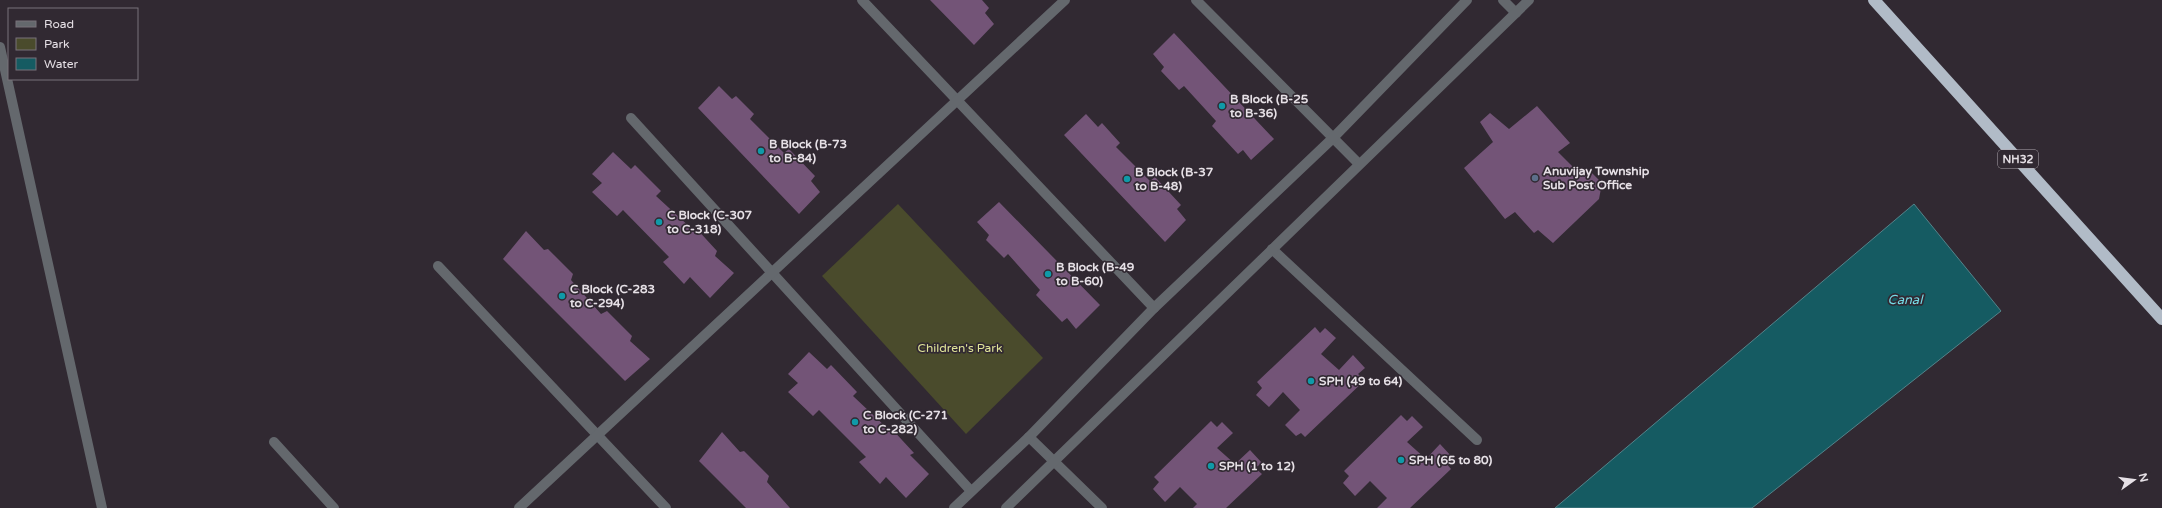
<svg xmlns="http://www.w3.org/2000/svg" width="2162" height="508" viewBox="0 0 2162 508" font-family="'Varela Round',sans-serif">
<style>
.green{fill:#4a4b2c}
.water{fill:#155b62;stroke:#54838a}
.building{fill:#735477}
.lines{fill:none;stroke-linecap:round;stroke-linejoin:round}
.minor{stroke:#64686d;stroke-width:10}
.highway{stroke:#b1bbc7;stroke-width:12}
.culture-dot{fill:#0f9aa8;stroke:#312932;stroke-width:1.5}
.service-dot{fill:#5c6f8a;stroke:#312932;stroke-width:1.5}
.labels{text-anchor:middle;dominant-baseline:central;stroke-width:3.5;stroke-linejoin:round;paint-order:stroke}
.shield{fill:#312932;stroke:#b0a9b0;stroke-width:1}
.shield-label{font-size:11px;font-weight:bold;fill:#e6e0e6}
.poi-label{font-size:12px;font-weight:bold;fill:#e6e0e6;stroke:#312932;text-anchor:start}
.park-label{font-size:12px;fill:#e0e498;stroke:#312932}
.water-label{font-size:13px;font-style:italic;fill:#76dce7;stroke:#312932}
</style>
<rect width="100%" height="100%" fill="#312932"/>
<!-- green -->
<path class="green" d="M898 204 1043 358 966 434 822 276Z"/>
<!-- water -->
<path class="water" d="M1914 204 2001 311 1752 508H1555Z"/>
<!-- building -->
<g class="building">
<path d="M930 0H982L989 8 985 13 994 24 974 45Z"/>
<path d="M1174 33 1274 139 1251 160 1243 150 1238 154 1212 126 1216 121 1184 86 1179 90 1161 71 1164 67 1153 54Z"/>
<path d="M719 86 732 99 736 96 754 114 750 119 784 153 789 149 815 176 811 181 820 192 799 214 698 108Z"/>
<path d="M1537 106 1570 143 1558 152 1580 174 1587 168 1602 183 1599 199 1553 243 1538 230 1534 233 1515 212 1505 219 1464 168 1493 142 1480 122 1490 113 1509 129Z"/>
<path d="M1086 114 1098 127 1102 123 1120 143 1116 147 1150 181 1155 177 1181 205 1177 209 1186 220 1165 242 1064 135Z"/>
<path d="M613 152 631 169 635 165 661 191 656 196 692 229 695 227 717 251 715 256 734 273 710 298 690 277 684 284 663 262 669 257 623 210 617 216 592 192 602 183 592 174Z"/>
<path d="M999 202 1100 305 1076 329 1067 318 1062 322 1036 295 1040 290 1008 254 1004 258 986 240 989 235 977 222Z"/>
<path d="M526 231 544 250 548 249 573 274 571 280 601 314 607 311 632 336 630 341 650 359 625 381 503 259Z"/>
<path d="M1315 327 1320 333 1325 328 1336 338 1321 354 1339 370 1353 355 1365 368 1358 374 1365 380 1305 437 1301 433 1296 436 1285 425 1300 410 1283 392 1269 407 1256 395 1262 388 1257 382Z"/>
<path d="M809 352 827 369 831 365 857 392 853 396 888 429 890 427 914 453 910 455 929 474 906 498 886 477 880 484 859 462 866 457 819 410 813 416 788 392 798 383 788 374Z"/>
<path d="M1401 415 1407 421 1412 416 1423 427 1407 442 1426 459 1440 444 1452 457 1445 462 1451 469 1410 508H1377L1387 498 1370 481 1355 496 1343 483 1349 476 1344 471Z"/>
<path d="M1211 421 1217 427 1222 422 1233 433 1217 448 1235 464 1250 450 1262 463 1255 468 1262 474 1226 508H1193L1197 504 1180 487 1165 502 1153 489 1159 482 1154 477Z"/>
<path d="M722 432 740 452 744 451 769 476 767 482 790 508H746L699 461Z"/>
</g>
<g class="lines">
<!-- minor -->
<g class="minor">
<path d="M862 0 1154 308"/>
<path d="M1196 0 1359 164"/>
<path d="M1503 0 1516 13"/>
<path d="M0 47 102 508"/>
<path d="M631 118 971 491"/>
<path d="M1272 249 1477 440"/>
<path d="M438 266 666 508"/>
<path d="M1029 437 1102 508"/>
<path d="M274 442 334 508"/>
<path d="M519 508 1065 0"/>
<path d="M954 508 1029 437 1154 308 1333 138 1467 0"/>
<path d="M1006 508 1529 0"/>
</g>
<!-- highway -->
<path class="highway" d="M1874 0 2162 319"/>
</g>
<!-- markers -->
<g class="culture-dot">
<circle cx="1222" cy="106" r="4"/>
<circle cx="761" cy="151" r="4"/>
<circle cx="1127" cy="179" r="4"/>
<circle cx="659" cy="222" r="4"/>
<circle cx="1048" cy="274" r="4"/>
<circle cx="562" cy="296" r="4"/>
<circle cx="1311" cy="381" r="4"/>
<circle cx="855" cy="422" r="4"/>
<circle cx="1401" cy="460" r="4"/>
<circle cx="1211" cy="466" r="4"/>
</g>
<circle class="service-dot" cx="1535" cy="178" r="4"/>
<g class="labels">
<!-- shield labels -->
<rect class="shield" x="1998" y="150" width="40" height="18" rx="3"/>
<g class="shield-label">
<text x="2018" y="159">NH32</text>
</g>
<!-- poi labels -->
<g class="poi-label">
<text x="1230" y="99">B Block (B-25<tspan x="1230" dy="14">to B-36)</tspan></text>
<text x="769" y="144">B Block (B-73<tspan x="769" dy="14">to B-84)</tspan></text>
<text x="1543" y="171">Anuvijay Township<tspan x="1543" dy="14">Sub Post Office</tspan></text>
<text x="1135" y="172">B Block (B-37<tspan x="1135" dy="14">to B-48)</tspan></text>
<text x="667" y="215">C Block (C-307<tspan x="667" dy="14">to C-318)</tspan></text>
<text x="1056" y="267">B Block (B-49<tspan x="1056" dy="14">to B-60)</tspan></text>
<text x="570" y="289">C Block (C-283<tspan x="570" dy="14">to C-294)</tspan></text>
<text x="1319" y="381">SPH (49 to 64)</text>
<text x="863" y="415">C Block (C-271<tspan x="863" dy="14">to C-282)</tspan></text>
<text x="1409" y="460">SPH (65 to 80)</text>
<text x="1219" y="466">SPH (1 to 12)</text>
</g>
<!-- park labels -->
<g class="park-label">
<text x="960" y="348">Children's Park</text>
</g>
<!-- water labels -->
<g class="water-label">
<text x="1905" y="300">Canal</text>
</g>
</g>
<!-- legend -->
<rect x="8" y="8" width="130" height="72" fill="#312932" stroke="#79727a"/>
<rect x="16" y="21" width="20" height="6" fill="#64686d" stroke="#79727a"/>
<text x="44" y="28" font-size="12" fill="#e6e0e6">Road</text>
<rect x="16" y="38" width="20" height="12" fill="#4a4b2c" stroke="#79727a"/>
<text x="44" y="48" font-size="12" fill="#e6e0e6">Park</text>
<rect x="16" y="58" width="20" height="12" fill="#155b62" stroke="#79727a"/>
<text x="44" y="68" font-size="12" fill="#e6e0e6">Water</text>
<!-- north arrow -->
<g transform="translate(2134 480) rotate(76)" stroke="#312932" stroke-width="3" paint-order="stroke">
<path d="M0-3L7 15L0 10L-7 15Z" fill="#e6e0e6"/>
<text y="-6" font-size="11" font-weight="bold" text-anchor="middle" fill="#e6e0e6">N</text>
</g>
</svg>
